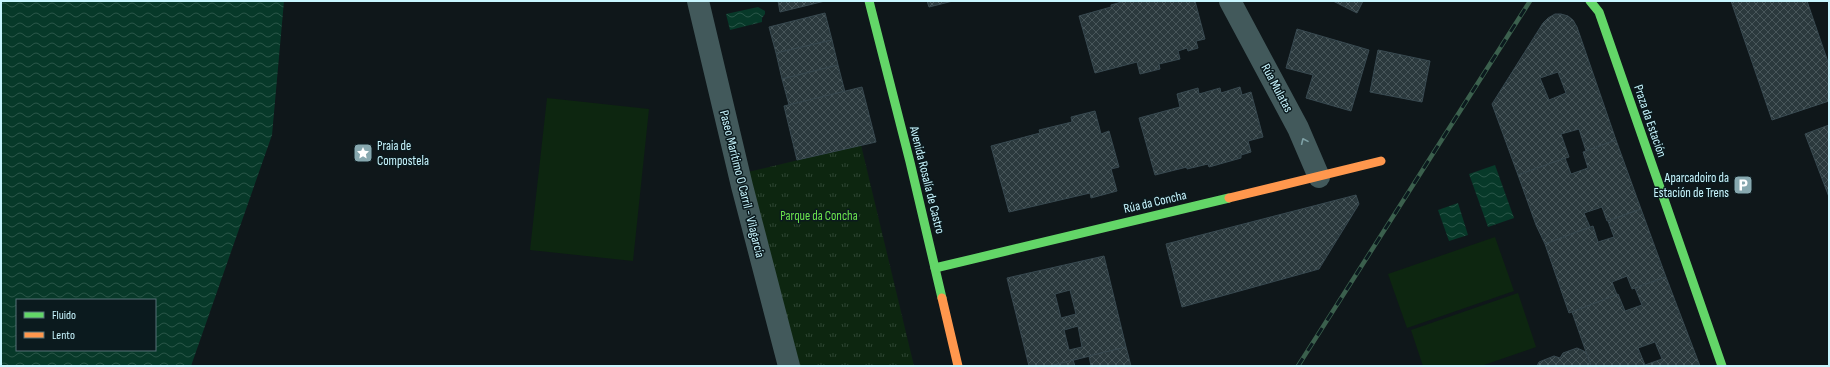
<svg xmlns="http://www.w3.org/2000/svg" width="1830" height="367" viewBox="0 0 1830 367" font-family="'Sofia Sans Condensed',sans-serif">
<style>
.grass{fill:url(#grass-tufts)}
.pitch{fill:#0d2610}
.water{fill:url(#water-waves);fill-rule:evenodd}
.building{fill:url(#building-cross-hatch);stroke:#384950;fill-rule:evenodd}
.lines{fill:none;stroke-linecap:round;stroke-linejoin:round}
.street{stroke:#42595b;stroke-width:22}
.fast{stroke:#63d668;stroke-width:9}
.slow{stroke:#ff974d;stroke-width:9}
.rail-casing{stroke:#3b604d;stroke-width:4.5}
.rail{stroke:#0b1a1e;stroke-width:3;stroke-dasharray:9;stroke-linecap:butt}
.oneway{stroke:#7ea0a5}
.labels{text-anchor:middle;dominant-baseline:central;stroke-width:3;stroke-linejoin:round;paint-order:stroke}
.street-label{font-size:13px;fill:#c8f6ff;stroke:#0b1a1e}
.poi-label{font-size:13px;fill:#c8f6ff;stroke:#0b1a1e;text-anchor:start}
.park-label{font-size:13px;fill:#6ce64d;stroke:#0b1a1e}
</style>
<defs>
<pattern id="grass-tufts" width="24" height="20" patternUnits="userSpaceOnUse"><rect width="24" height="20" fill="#0d2610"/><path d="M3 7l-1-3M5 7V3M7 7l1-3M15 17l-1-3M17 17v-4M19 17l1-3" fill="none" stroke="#2f4634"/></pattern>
<pattern id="water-waves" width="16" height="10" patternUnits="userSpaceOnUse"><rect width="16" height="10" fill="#073929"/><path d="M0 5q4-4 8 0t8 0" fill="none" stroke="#2a5649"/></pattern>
<pattern id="building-cross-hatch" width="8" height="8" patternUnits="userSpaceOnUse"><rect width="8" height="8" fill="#2b393d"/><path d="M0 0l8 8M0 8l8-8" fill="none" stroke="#48565a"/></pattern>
</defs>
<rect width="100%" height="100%" fill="#0f171a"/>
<!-- grass -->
<path class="grass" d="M861 145 914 366H800L748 172Z"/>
<!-- pitch -->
<g class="pitch">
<path d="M547 98 649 109 633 261 530 250Z"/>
<path d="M1495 237 1514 291 1407 328 1388 274Z"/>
<path d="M1518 293 1536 347 1481 366H1423L1411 330Z"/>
</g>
<!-- water -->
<g class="water">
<path d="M1 1H284L272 135 191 366H1ZM17 300H155V350H17Z"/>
<path d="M758 7 765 11V14L762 18V22L730 30 726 14Z"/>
<path d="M1495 165 1514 218 1488 227 1469 174Z"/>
<path d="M1458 203 1468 235 1449 241 1438 210Z"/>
</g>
<!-- building -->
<g class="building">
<path d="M778 1H825L780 12Z"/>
<path d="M927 1H953L929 7Z"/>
<path d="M1125 1H1195L1205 39 1196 41 1198 48 1188 51 1187 48 1178 51 1180 59 1159 64 1160 69 1140 74 1137 62 1095 73 1079 16 1111 7V5Z"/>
<path d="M1333 1H1363L1357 13Z"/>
<path d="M1731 1H1807L1829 65V101L1772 120Z"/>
<path d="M825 13 832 40 776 53 769 27Z"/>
<path d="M1555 14H1561L1568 16 1573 20 1577 27 1616 140 1586 151 1579 129 1561 134 1569 157 1518 175 1492 104 1543 23 1548 18ZM1558 72 1566 93 1549 100 1540 78Z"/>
<path d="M1297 29 1369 50 1351 111 1306 98 1313 75 1286 68Z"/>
<path d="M832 40 838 65 782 79 776 53Z"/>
<path d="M1378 50 1430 61 1422 102 1370 92Z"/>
<path d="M838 65 845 92 789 105 782 79Z"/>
<path d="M862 87 876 142 797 160 784 106Z"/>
<path d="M1240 87 1242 95 1251 92 1263 137 1248 141 1251 152 1241 155V158L1209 167 1208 164 1187 169V167L1155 175 1139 118 1180 107 1177 94 1198 88 1199 94 1220 88 1221 93Z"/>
<path d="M1095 111 1101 134 1109 131 1119 167 1111 169 1117 191 1091 198 1090 193 1009 212 991 146 1040 133 1039 130 1072 122 1071 117Z"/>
<path d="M1829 125V197L1805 134Z"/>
<path d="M1616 140 1641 209 1607 221 1602 207 1584 213 1590 227 1545 244 1536 225 1518 175 1565 158 1571 174 1588 168 1583 152Z"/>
<path d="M1356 195 1359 204 1319 269 1182 307 1166 244Z"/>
<path d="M1641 209 1666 277 1632 289 1627 276 1612 282 1617 295 1569 313 1545 244 1593 226 1598 242 1614 237 1608 221Z"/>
<path d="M1104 256 1126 347 1050 366H1029L1007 278ZM1070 290 1076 314 1061 318 1055 294ZM1078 326 1082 347 1069 350 1064 330Z"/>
<path d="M1666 277 1700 366H1591L1572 312 1618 294 1625 311 1642 305 1635 288ZM1655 342 1662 359 1645 365 1638 348Z"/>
<path d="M1126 347 1131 366H1091L1089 356Z"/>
<path d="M1577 348 1586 352 1591 366H1537L1539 362 1554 356 1560 358 1563 353Z"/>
<path d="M1073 360 1075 366H1050Z"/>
</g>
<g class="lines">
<!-- street -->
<g class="street">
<path d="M698 1 742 186 789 366"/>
<path d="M1230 1 1298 128 1319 177"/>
</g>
<!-- fast -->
<g class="fast">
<path d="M869 1 910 162 942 298"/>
<path d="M1590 1 1599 12 1722 366"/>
<path d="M935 268 1229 198"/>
</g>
<!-- slow -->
<g class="slow">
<path d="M1229 198 1381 161"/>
<path d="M942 298 958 366"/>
</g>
<defs>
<path id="rail" d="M1298 366 1530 1"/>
</defs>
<!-- rail casing -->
<use href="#rail" class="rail-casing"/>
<!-- rail -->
<use href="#rail" class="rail"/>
</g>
<!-- one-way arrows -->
<defs><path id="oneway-chevron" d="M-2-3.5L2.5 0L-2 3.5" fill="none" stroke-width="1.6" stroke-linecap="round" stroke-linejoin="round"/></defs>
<use class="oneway" href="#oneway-chevron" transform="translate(1304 141) rotate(-114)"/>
<!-- icons -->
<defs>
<symbol id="sight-square" viewBox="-11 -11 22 22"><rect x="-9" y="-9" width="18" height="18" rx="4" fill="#87a8af" stroke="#0b1a1e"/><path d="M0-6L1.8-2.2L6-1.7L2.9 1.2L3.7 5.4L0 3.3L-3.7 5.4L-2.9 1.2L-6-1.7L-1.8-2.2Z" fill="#fff"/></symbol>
<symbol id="parking-square" viewBox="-11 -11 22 22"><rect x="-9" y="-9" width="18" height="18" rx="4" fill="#87a8af" stroke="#0b1a1e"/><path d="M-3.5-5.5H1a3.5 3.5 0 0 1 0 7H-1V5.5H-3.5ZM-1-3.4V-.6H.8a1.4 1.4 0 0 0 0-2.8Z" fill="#fff"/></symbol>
</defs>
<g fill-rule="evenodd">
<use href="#sight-square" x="352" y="142" width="22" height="22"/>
<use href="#parking-square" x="1732" y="174" width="22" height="22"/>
</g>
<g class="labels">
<!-- street labels -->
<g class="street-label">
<text transform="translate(1277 88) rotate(62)">Rúa Mulatas</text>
<text transform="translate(1650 121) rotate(71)">Praza da Estación</text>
<text transform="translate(927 180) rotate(76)">Avenida Rosalía de Castro</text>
<text transform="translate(742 184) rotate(76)">Paseo Marítimo O Carril - Vilagarcía</text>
<text transform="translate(1155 202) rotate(-13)">Rúa da Concha</text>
</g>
<!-- poi labels -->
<g class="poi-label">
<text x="377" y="146">Praia de<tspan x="377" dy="15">Compostela</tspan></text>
<text x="1729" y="178" text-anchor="end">Aparcadoiro da<tspan x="1729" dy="15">Estación de Trens</tspan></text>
</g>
<!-- park labels -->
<g class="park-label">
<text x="819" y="216">Parque da Concha</text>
</g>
</g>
<!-- border -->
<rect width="1830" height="367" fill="none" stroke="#c8f6ff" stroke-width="4"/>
<!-- legend -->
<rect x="16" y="299" width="140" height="52" fill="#0b1a1e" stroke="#577278"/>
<rect x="24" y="312" width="20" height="6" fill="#63d668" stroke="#577278"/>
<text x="52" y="319" font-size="12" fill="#c8f6ff">Fluido</text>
<rect x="24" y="332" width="20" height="6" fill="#ff974d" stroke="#577278"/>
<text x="52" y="339" font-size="12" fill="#c8f6ff">Lento</text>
</svg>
